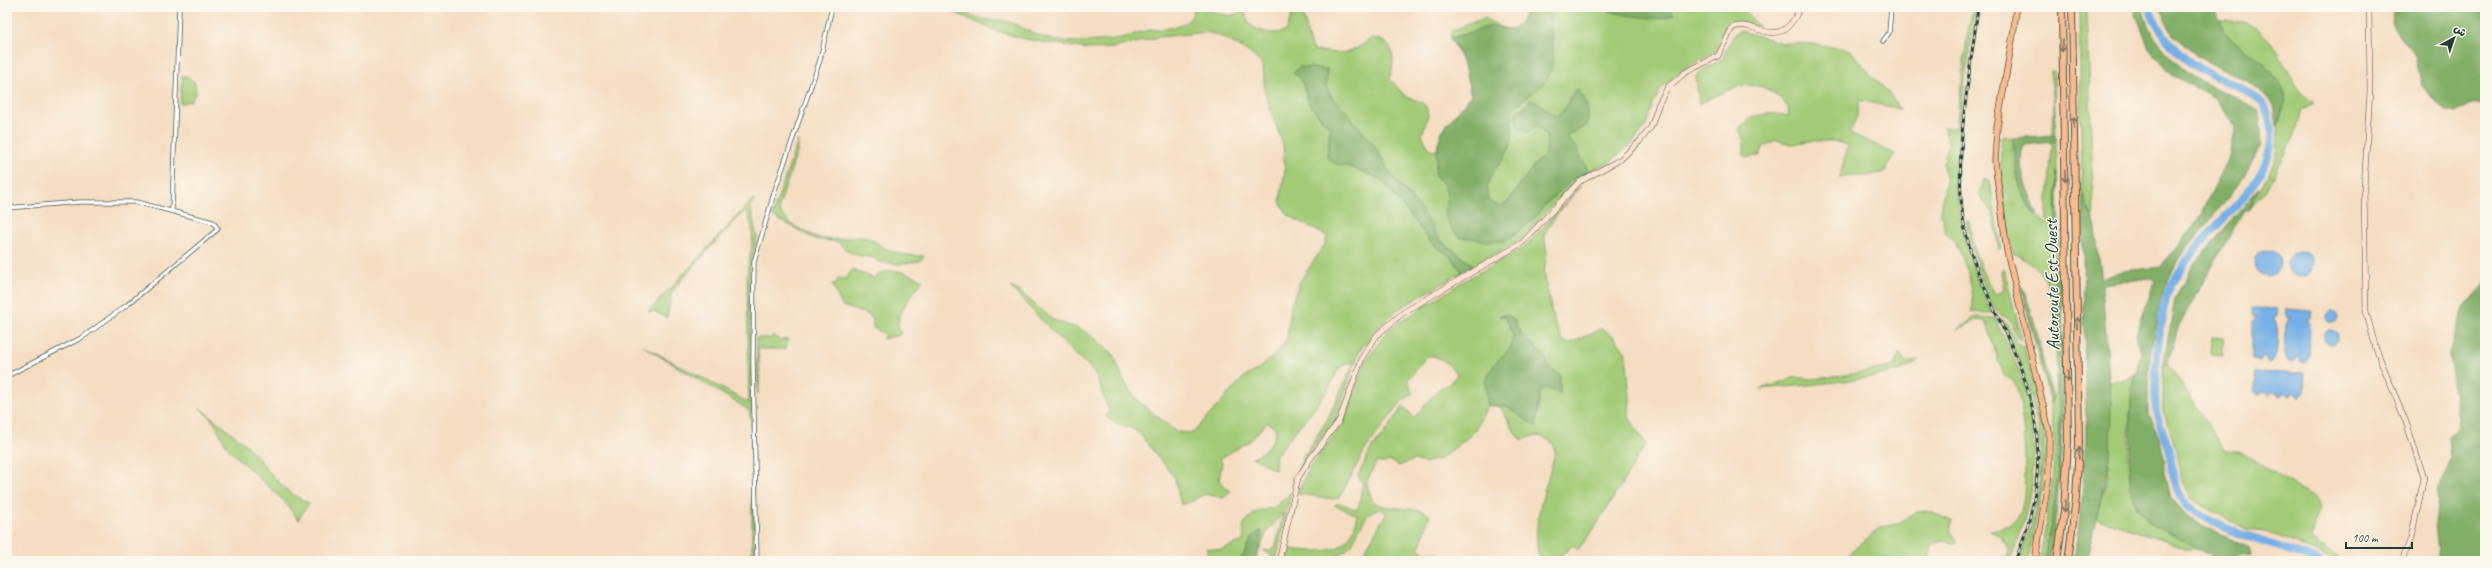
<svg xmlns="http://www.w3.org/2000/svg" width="2492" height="568" viewBox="0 0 2492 568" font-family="Caveat,'Playpen Sans Arabic',sans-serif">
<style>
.green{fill:#a3cb77;stroke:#618456}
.forest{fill:#82af68;stroke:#50764e}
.water{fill:#74afe5;stroke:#4a768c}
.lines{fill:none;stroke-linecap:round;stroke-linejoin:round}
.river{stroke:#74afe5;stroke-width:8}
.street-casing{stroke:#3f5549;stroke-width:5}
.secondary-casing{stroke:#3f5549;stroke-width:6}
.primary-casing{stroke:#3f5549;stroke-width:7}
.highway-casing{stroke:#3f5549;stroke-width:8}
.street{stroke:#fff;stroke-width:3.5}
.secondary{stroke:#fee3d1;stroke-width:5}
.primary{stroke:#fcba8d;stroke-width:5.5}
.highway{stroke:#fcba8d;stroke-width:6}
.rail-casing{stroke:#1f3d34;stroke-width:3}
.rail{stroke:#fbf7ec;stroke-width:1.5;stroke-dasharray:4.5;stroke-linecap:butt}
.oneway{stroke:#82755c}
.labels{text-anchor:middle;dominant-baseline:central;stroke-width:3;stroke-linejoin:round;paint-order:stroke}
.street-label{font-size:19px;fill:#1f3d34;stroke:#fbf7ec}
</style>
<rect width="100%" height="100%" fill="#fbf7ec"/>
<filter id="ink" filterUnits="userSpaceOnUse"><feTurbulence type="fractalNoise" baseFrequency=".025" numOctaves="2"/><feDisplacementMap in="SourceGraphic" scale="8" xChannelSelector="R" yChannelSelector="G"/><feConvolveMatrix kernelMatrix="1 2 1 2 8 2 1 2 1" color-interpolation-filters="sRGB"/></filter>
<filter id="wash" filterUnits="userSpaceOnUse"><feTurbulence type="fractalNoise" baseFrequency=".012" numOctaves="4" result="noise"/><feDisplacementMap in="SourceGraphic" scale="16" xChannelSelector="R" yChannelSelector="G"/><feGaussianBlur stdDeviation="0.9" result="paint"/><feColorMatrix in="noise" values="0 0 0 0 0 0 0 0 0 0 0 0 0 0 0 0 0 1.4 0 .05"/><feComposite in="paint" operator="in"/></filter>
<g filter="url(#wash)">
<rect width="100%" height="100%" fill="#f4ddc1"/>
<!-- green -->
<g class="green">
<path d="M942 7C960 7 967 15 982 19 993 21 1002 19 1012 23 1027 30 1038 37 1054 40 1072 44 1107 41 1125 37 1134 35 1142 31 1151 30 1168 28 1193 29 1194 7 1210 7 1230 24 1243 9 1246 13 1247 20 1250 24 1258 33 1276 35 1286 31L1295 7C1310 18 1304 36 1313 50 1343 54 1347 57 1372 38 1396 41 1395 59 1390 79L1405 96 1421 102 1426 106 1428 115 1422 135 1427 145 1433 151 1437 150 1442 131 1471 95 1464 65 1451 38V31L1484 18 1501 27 1512 30 1520 22 1529 7H1733L1743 9 1759 27 1742 22 1729 26 1715 52 1681 71 1662 87 1653 104 1648 123 1631 145 1607 164 1589 171 1572 184 1519 241 1473 265 1442 242 1431 228 1420 209 1389 171 1364 133 1332 97 1326 87 1322 70 1310 67 1299 76 1305 86 1308 102 1330 128 1327 157 1336 164 1351 167 1382 180 1432 243 1453 259 1462 272 1397 310 1376 329 1360 350 1336 419 1307 457 1295 479 1303 457 1327 420 1354 363H1348L1339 368 1326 393 1276 455 1275 470 1252 457C1264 454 1276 440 1276 428L1267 422 1251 440 1219 459 1222 463 1219 480 1231 492 1223 498 1204 494 1193 501 1181 505 1175 478 1139 433 1131 428 1118 426 1105 415 1110 413 1097 378 1090 367 1073 353 1010 287 1019 291 1053 320 1078 328 1092 336 1113 354 1125 383 1135 398 1176 432 1193 433 1243 378 1259 369 1279 351 1287 338 1291 306 1299 283 1325 244 1327 236 1288 215 1280 202 1285 170 1283 145 1265 93 1263 66 1249 52 1218 35 1207 32 1159 37 1113 48 1087 49 1024 39 994 30Z"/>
<path d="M1973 7H1976C1967 75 1949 154 1961 222 1966 254 1978 284 1992 313L1971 312C1979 299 1961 240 1946 234L1940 210 1946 182 1943 163 1949 143 1943 127 1956 128 1967 37Z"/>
<path d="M2079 7H2087L2094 222 2082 193Z"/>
<path d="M2218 21C2227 21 2241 20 2249 24 2281 39 2289 89 2314 103L2302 109 2295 135 2265 191 2249 210C2256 195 2267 179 2274 163 2282 146 2273 129 2284 109L2239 46 2224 34Z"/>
<path d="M1741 31 1783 43 1814 44 1851 50C1864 72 1887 85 1899 109L1859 100 1858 114 1850 133 1895 154 1886 167V172L1865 176 1840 177 1848 145 1833 141H1808L1792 144 1776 140 1764 146 1759 156 1748 157 1744 156V142L1739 129C1751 112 1770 112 1789 116L1788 107C1759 71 1733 87 1699 104L1696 77 1701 71 1722 59 1735 33Z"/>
<path d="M2054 71 2057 173 2054 316C2052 307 2052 297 2049 288 2044 273 2028 258 2013 253 2005 216 1998 174 2002 135L2012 138 2017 178 2032 211 2046 225 2053 135 2054 102 2050 72Z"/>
<path d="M182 76 189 77 195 83 196 92 191 101 180 104Z"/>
<path d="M798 140V149L779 207C779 221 812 237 824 239 838 241 852 235 867 238 873 239 878 244 883 247 896 254 909 256 924 256L920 261 901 264 878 262 875 258C859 255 849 257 839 242L815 239 772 216Z"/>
<path d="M1985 178 1990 181 2001 248 1999 250C1996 239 1996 228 1994 218 1990 200 1970 201 1985 178Z"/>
<path d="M1581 185 1554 218 1544 235 1547 253 1544 272 1553 319 1563 341 1571 343 1602 328 1614 337 1626 353 1630 399 1629 417 1646 444 1596 526 1578 550 1573 545 1555 561H1540C1529 524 1547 488 1555 452L1553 443C1543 435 1533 434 1523 440 1509 431 1510 415 1497 405L1506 406 1536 426 1540 393 1546 388 1552 390 1553 371C1547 365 1545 356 1539 351 1527 338 1523 337 1514 320L1506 318 1513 336 1511 347 1495 363 1485 381 1488 406 1472 434 1440 459 1424 463 1414 460 1399 466 1390 461 1383 463 1376 462C1367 484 1363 477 1373 502 1388 511 1416 505 1430 515L1419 549 1429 554 1438 553 1428 561H1359L1386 514 1384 510C1362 505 1361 537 1347 549 1329 565 1305 561 1282 561L1285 548C1290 547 1292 550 1297 550 1330 552 1349 554 1358 515L1334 505 1340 503 1357 510C1361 501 1360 493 1363 484L1358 476 1371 449 1388 429 1403 406 1414 418 1440 388 1448 385 1457 375C1452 366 1438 354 1427 356L1408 379 1412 394 1401 402 1365 450 1340 497 1334 499 1299 494 1298 491 1312 463 1343 424 1365 362 1389 329 1462 282 1525 247Z"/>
<path d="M754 198 751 208 757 238 750 271V295L755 561H752V431L749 410 643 346 749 403 747 277C748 254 758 238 748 215L745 212 739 216 676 286 671 295 667 318 654 311 648 312Z"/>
<path d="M1966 221H1969L1975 251 1982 271 1995 294 2002 292 2004 288 2001 273 2004 268 2022 340C2014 339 2015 329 2011 323 2008 317 2000 316 1997 312 1980 289 1971 248 1966 221Z"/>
<path d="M852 270 874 278C890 265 905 272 923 280 915 291 889 321 901 333L899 335 883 339 885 334 873 328V320L869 315 842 306 832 284 837 283 838 278 845 279Z"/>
<path d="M1975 317 1995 318 1996 320C2004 338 2013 355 2020 373 2043 436 2035 500 2010 561H2008L2009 549 2000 537 1990 530C2001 528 2013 526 2019 515 2030 498 2024 405 2016 386 2013 380 2010 378 2004 376L1985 321 1977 320 1957 330Z"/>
<path d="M2000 319C2013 322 2009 343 2024 346L2042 416 2045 449 2042 490 2028 561H2019C2056 469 2042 405 2000 319Z"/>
<path d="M774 336 780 340 788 339 786 349H758L760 374 758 394 756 338H770Z"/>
<path d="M2212 337 2223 338V356L2211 355Z"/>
<path d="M1899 353 1907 364 1919 360C1904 380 1789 386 1761 389L1796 377 1809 379 1835 377 1891 367 1896 364Z"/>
<path d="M2168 364 2226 451H2239L2317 499 2320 508 2314 524 2311 539 2345 561H2334L2329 557 2266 532 2246 530 2191 498 2180 477 2179 463 2171 431 2163 411V367Z"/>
<path d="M2135 373C2129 401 2123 487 2138 509 2146 520 2190 546 2203 550L2183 549 2168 541 2095 518 2107 480 2110 459V381L2127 380Z"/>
<path d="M2056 377C2066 438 2056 501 2045 561H2040L2052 485 2055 448 2050 403 2055 393Z"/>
<path d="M200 408C215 420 231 432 246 445 269 467 277 490 309 503L298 520 284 501 229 450 213 421Z"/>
<path d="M1291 492 1276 561H1272L1271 555 1263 550 1271 551 1276 545 1283 513 1267 532 1255 561H1208L1207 548 1221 550 1243 541C1245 531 1239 523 1251 518L1254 513 1275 507Z"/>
<path d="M1916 511H1927L1953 521C1950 529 1949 533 1956 539L1955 544C1945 541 1940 539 1931 546L1929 561H1840L1880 528 1901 523Z"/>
</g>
<!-- forest -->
<g class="forest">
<path d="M1529 7H1570L1553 13C1548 24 1552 29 1553 40 1555 87 1543 82 1512 109 1511 121 1514 133 1511 144 1505 166 1480 174 1489 202L1500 206 1508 202 1533 166 1544 156 1547 145 1546 136 1540 129 1534 128 1527 133 1519 128 1515 117 1518 109 1525 107 1530 99C1542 100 1546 113 1557 116 1567 111 1567 96 1578 89 1587 100 1589 110 1588 125L1568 135V139L1575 146 1589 171 1573 179 1546 204 1531 222 1515 234 1504 241H1488L1459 237 1450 227 1445 215 1447 193 1444 185 1435 175 1438 143 1442 131 1471 95 1464 65 1451 38 1491 26 1512 30 1520 22Z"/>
<path d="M1603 7H1670L1674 14C1671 15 1668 17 1665 18 1656 20 1607 14 1603 7Z"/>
<path d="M2135 7H2143C2145 33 2170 59 2190 74 2211 89 2237 95 2258 111L2261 145 2253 160 2240 183 2179 258 2166 284 2161 297 2150 356 2148 388V413L2159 437 2165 461V478L2170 498 2186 515 2209 530 2248 546 2250 554 2237 556 2232 561H2221L2150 523 2139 510 2130 489 2131 394 2141 353 2136 335 2155 280 2152 278 2102 284 2111 403 2110 459 2086 561H2074L2082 499 2086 436 2082 193 2094 222 2102 279 2122 271 2161 267 2196 223 2228 160 2236 127 2215 98 2172 75 2150 50 2136 15Z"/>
<path d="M2159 7H2214C2226 47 2239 39 2264 64 2274 73 2280 86 2286 98L2277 127 2274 106 2265 95 2252 84 2198 57 2173 35Z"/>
<path d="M2393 7H2485V107C2472 99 2467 107 2455 113L2445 111 2422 86 2415 55 2392 26Z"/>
<path d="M1299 67 1327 69 1326 87 1332 97 1348 113 1354 123 1372 142 1389 171 1420 209 1442 242 1473 265 1462 272 1453 259 1432 243 1382 180 1351 167 1336 164 1327 157 1330 128C1323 120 1315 112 1309 103 1303 93 1306 79 1293 73Z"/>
<path d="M2056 135V140L2052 142 2025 145C2013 162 2031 198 2038 215 2012 196 2021 165 2012 138Z"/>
<path d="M2057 173C2062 302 2070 433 2050 561H2045L2057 482 2060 426 2054 316Z"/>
<path d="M2259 188 2249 210H2244L2179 325 2168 364 2163 367 2175 299 2192 267Z"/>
<path d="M2020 283C2038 319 2040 360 2053 397L2050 403Z"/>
<path d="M2485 283V561H2439L2435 524 2439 489 2450 458 2448 437 2459 427 2449 354 2463 308Z"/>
<path d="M1507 314 1514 320 1523 337 1546 357 1547 366 1560 375V394L1546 388 1540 393 1536 427 1506 406H1488L1485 381 1495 363 1511 347 1513 336 1506 318 1499 316Z"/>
<path d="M1259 531H1262C1261 540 1259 554 1253 561H1240C1246 551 1250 538 1259 531Z"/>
</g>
<!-- water -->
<g class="water">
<circle cx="2267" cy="263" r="13"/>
<circle cx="2300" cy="264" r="13"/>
<path d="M2253 308 2278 309 2277 316 2273 317C2280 324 2279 356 2271 363L2267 362 2264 356 2260 362 2252 359V321L2257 316H2253Z"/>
<path d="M2287 309 2312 311 2311 318 2307 319 2310 323 2309 358 2305 363H2300L2297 357 2293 363 2287 362 2285 358 2286 324 2290 318H2286Z"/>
<circle cx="2332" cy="317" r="6"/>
<circle cx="2331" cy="337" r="7"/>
<path d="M2255 372 2305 373 2304 393H2301V396H2298V393H2292L2291 396 2282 393 2281 396 2278 395V392H2271L2270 395H2268V392H2261V395H2258V392H2254Z"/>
</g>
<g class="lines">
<!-- river -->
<path class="river" d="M2150 7C2150 14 2155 21 2159 27 2167 42 2182 58 2197 67 2214 78 2254 90 2264 106 2270 115 2272 133 2271 143 2266 190 2207 227 2183 266 2177 275 2169 288 2166 299 2159 324 2153 384 2156 410 2158 424 2169 443 2171 460 2174 478 2173 494 2189 507 2227 536 2275 543 2319 561"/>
</g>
</g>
<g filter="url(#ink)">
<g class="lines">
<defs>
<g id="street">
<path d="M1883 41 1889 33 1891 7"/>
<path d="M7 208 80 202H136L213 222 218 229 127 305 83 337 7 376"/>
<path d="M172 210 179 7"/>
<path d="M757 561 753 362 754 262 775 190 820 60 832 7"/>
</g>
<g id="secondary">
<path d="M2369 7 2370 91 2364 188 2366 311 2376 349 2406 422 2424 478 2411 538 2402 561"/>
<path d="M1279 561 1298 478 1310 459 1339 421 1363 356 1377 335 1404 312 1522 243 1579 182 1621 159 1640 141 1651 127 1659 103 1668 87 1686 72 1718 56 1732 28C1752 16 1780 57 1800 7"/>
</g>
<path id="primary" d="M2016 7 2014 29 1997 127 1995 162 2007 251 2049 431V475L2035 561"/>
<g id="highway">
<path d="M2057 561 2064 511 2068 441 2062 7"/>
<path d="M2068 561 2076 498 2079 444 2072 7"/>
</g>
</defs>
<!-- street casing -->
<use href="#street" class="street-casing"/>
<!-- secondary casing -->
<use href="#secondary" class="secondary-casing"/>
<!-- primary casing -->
<use href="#primary" class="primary-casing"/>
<!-- highway casing -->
<use href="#highway" class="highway-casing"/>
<!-- street -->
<use href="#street" class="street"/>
<!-- secondary -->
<use href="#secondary" class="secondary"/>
<!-- primary -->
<use href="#primary" class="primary"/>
<!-- highway -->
<use href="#highway" class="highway"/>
<defs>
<path id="rail" d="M1978 7C1970 76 1954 149 1963 218 1970 264 1992 303 2011 345 2045 419 2047 485 2015 561"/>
</defs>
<!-- rail casing -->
<use href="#rail" class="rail-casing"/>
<!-- rail -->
<use href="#rail" class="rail"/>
</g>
<!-- one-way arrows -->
<defs><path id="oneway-shaft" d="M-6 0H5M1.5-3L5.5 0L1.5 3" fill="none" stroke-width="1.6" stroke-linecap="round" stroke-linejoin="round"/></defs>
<g class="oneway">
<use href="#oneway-shaft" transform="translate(2062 46) rotate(89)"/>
<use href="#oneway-shaft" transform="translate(2074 123) rotate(-91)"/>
<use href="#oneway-shaft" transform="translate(2065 176) rotate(89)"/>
<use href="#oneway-shaft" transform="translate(2077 323) rotate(-91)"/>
<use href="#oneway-shaft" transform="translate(2068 376) rotate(89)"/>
<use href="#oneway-shaft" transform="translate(2079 453) rotate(-88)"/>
<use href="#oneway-shaft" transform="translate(2065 506) rotate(95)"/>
</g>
</g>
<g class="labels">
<!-- street labels -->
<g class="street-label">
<text transform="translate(2052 285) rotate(-91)">Autoroute Est-Ouest</text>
</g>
</g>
<!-- margin -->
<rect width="2492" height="568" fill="none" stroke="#fbf7ec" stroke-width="24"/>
<!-- north arrow -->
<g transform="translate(2454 38) rotate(40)" stroke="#fbf7ec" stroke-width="3" paint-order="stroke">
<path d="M0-3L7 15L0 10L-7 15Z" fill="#1f3d34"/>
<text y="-6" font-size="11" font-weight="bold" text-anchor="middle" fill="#1f3d34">ش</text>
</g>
<!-- scale -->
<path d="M2346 542v6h66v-6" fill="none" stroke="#1f3d34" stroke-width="2"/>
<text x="2352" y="542" font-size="12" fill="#1f3d34" stroke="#fbf7ec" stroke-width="3" paint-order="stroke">100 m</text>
</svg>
